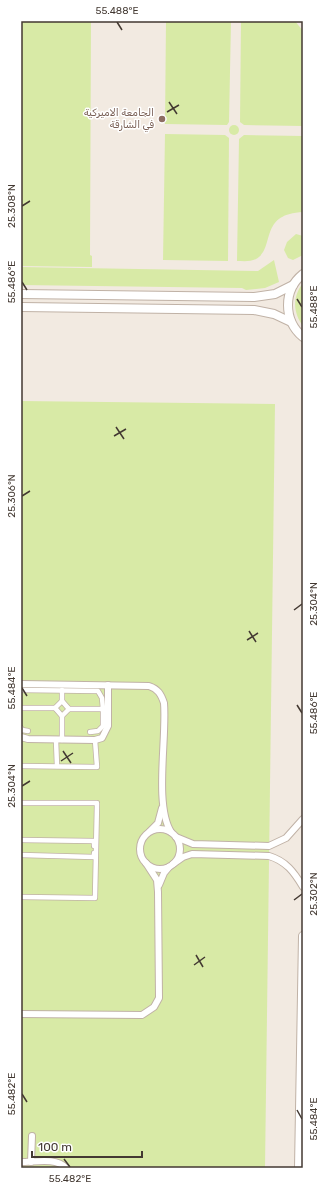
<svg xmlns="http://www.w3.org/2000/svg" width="324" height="1189" viewBox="0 0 324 1189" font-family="Rubik,'Noto Sans Arabic',sans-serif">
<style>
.green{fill:#d8eaa6}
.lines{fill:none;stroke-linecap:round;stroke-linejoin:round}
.pedestrian-casing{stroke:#c0b2a6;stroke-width:6}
.minor-casing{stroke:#c0b2a6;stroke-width:8}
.tertiary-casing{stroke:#c0b2a6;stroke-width:10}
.pedestrian{stroke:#fff;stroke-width:4.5}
.minor{stroke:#fff;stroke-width:6}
.tertiary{stroke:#fff;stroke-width:8}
.ticks{fill:none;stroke:#433932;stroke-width:1.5}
.education-dot{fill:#8d6e63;stroke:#fff;stroke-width:1.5}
.labels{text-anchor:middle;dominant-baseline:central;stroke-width:3;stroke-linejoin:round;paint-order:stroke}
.education-label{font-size:10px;fill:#785e54;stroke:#fff;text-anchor:end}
.neatline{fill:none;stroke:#433932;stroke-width:1.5}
.ticks-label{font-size:10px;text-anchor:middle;fill:#433932}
</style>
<rect width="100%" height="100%" fill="#f2eae1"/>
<!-- green -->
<g class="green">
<path d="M21 21H91L90 255 92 256V267L21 266Z"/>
<path d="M166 21H231L229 122 227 125 165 124Z"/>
<path d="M241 21H295L303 31V126L244 125 240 122Z"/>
<circle cx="234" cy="130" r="5"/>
<path d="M165 134 225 135 229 138 228 261 163 260Z"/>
<path d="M244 135 303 136V212C258 214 276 248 256 259 250 262 243 261 237 261L239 139Z"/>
<path d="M296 234 303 236V255L293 260 288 258 284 250 287 242Z"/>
<path d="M274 260 279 282 265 288 246 290 242 288 21 285V267L258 271Z"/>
<path d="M303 283V326C293 313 292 297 303 283Z"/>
<path d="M21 401 275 404 265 1168H21Z"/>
</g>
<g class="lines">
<defs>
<g id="pedestrian">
<path d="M21 690 98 691 102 698 103 709H69L62 701"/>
<path d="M21 708H55L62 716"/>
<path d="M55 708 62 701V690"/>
<path d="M21 728 22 730 28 731"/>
<path d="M90 732 98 731 103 726V709"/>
<path d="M56 740 57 766"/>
<path d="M62 740V716L69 709"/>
<path d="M21 766 97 767 95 740"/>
<path d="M21 803H97L95 898 21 897"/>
<path d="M21 840 94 841V846"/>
<path d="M21 855 94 857V853"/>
</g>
<g id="minor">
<path d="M21 684 149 686C158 689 161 694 164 703 167 738 154 805 171 832"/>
<path d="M21 737 28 739 95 740 102 738 108 726V685"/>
<circle cx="160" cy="849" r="20"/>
<path d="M150 831 158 823 162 808"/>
<path d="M176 837 193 844 269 846 286 838 303 819"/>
<path d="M173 864 183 857 192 854 269 856C286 861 294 872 303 887"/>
<path d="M159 885 164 873 169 867"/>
<path d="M21 1014 142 1015 154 1007 159 998 158 892 157 880 146 863"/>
<path d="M21 1162C35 1162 56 1157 66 1168"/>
<path d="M31 1162 32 1136"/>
</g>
<g id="tertiary">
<path d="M303 274C283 290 283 320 303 337"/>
<path d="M21 294 254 297 275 294 293 285"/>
<path d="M21 307 254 310 274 314 291 322"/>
<path d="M299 1168 303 936"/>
</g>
</defs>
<!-- pedestrian casing -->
<use href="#pedestrian" class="pedestrian-casing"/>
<!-- minor casing -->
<use href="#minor" class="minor-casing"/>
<!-- tertiary casing -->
<use href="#tertiary" class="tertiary-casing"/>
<!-- pedestrian -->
<use href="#pedestrian" class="pedestrian"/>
<!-- minor -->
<use href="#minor" class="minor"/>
<!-- tertiary -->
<use href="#tertiary" class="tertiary"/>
</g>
<!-- ticks -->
<path class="ticks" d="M117 22 122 30M169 102 177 114M167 112 179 105M22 206 30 201M22 282 27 290M297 299 302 307M116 427 124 439M114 436 126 429M22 496 30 491M294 610 302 604M249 631 256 642M247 640 258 633M22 688 27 696M297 705 302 713M63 751 71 763M61 761 73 753M22 786 30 781M294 900 302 894M196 955 203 967M194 965 205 957M22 1094 27 1102M297 1110 302 1119M64 1159 70 1167"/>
<!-- markers -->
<circle class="education-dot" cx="162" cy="119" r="4"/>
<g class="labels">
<!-- education labels -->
<g class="education-label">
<text x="154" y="113">الجامعة الاميركية<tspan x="154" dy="12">في الشارقة</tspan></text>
</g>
</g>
<!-- border -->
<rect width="324" height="1189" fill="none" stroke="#ffffff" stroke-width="44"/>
<!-- scale -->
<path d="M32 1151v6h110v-6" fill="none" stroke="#433932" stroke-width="2"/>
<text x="38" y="1151" font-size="12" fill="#433932" stroke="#ffffff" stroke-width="3" paint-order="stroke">100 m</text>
<rect x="22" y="22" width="280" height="1145" class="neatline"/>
<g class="ticks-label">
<text x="117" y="14">55.488°E</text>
<text transform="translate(11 206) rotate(-90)" y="4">25.308°N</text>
<text transform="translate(11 282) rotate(-90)" y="4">55.486°E</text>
<text transform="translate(313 307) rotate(-90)" y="4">55.488°E</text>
<text transform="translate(11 496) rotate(-90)" y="4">25.306°N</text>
<text transform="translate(313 604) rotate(-90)" y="4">25.304°N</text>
<text transform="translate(11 688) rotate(-90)" y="4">55.484°E</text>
<text transform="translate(313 713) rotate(-90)" y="4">55.486°E</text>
<text transform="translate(11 786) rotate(-90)" y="4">25.304°N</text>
<text transform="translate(313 894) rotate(-90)" y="4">25.302°N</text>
<text transform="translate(11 1094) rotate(-90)" y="4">55.482°E</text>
<text transform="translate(313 1119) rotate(-90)" y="4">55.484°E</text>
<text x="70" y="1182">55.482°E</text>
</g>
</svg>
